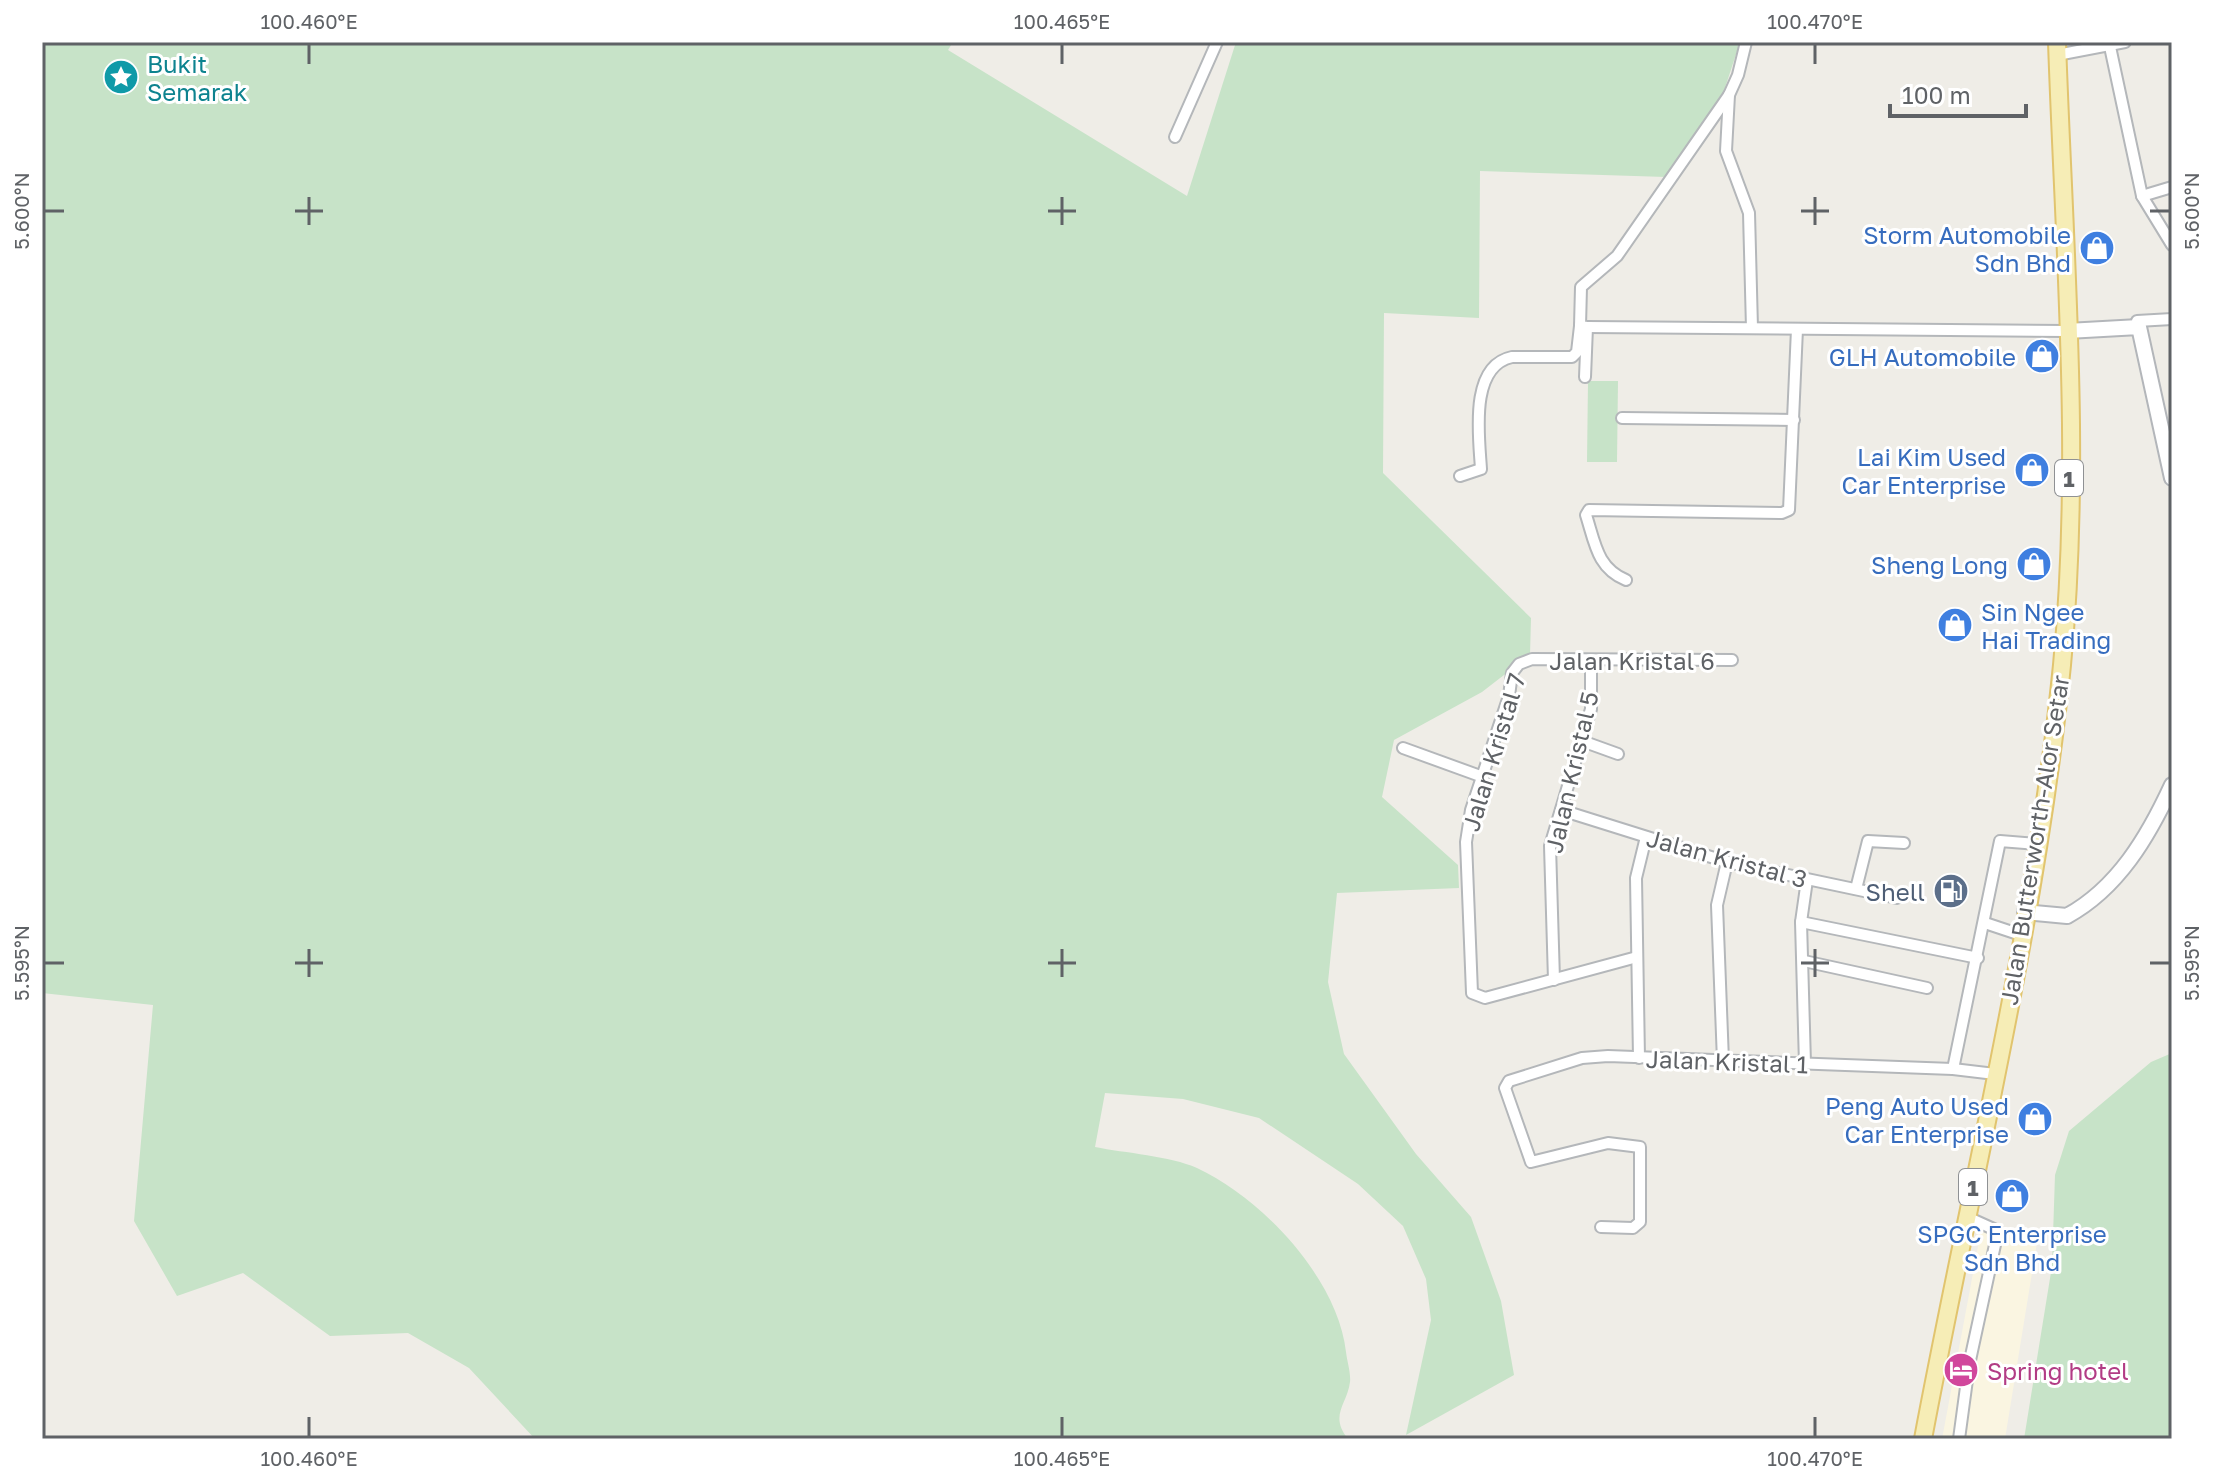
<svg xmlns="http://www.w3.org/2000/svg" width="2214" height="1481" viewBox="0 0 2214 1481" font-family="'Golos Text',sans-serif">
<style>
.commercial{fill:#faf5e1}
.green{fill:#c7e3c8}
.lines{fill:none;stroke-linecap:round;stroke-linejoin:round}
.street-casing{stroke:#b4b7ba;stroke-width:14}
.secondary-casing{stroke:#b3b6ba;stroke-width:18}
.primary-casing{stroke:#e1c46e;stroke-width:20}
.street{stroke:#fff;stroke-width:10}
.secondary{stroke:#fff;stroke-width:14}
.primary{stroke:#f6edb6;stroke-width:16}
.ticks{fill:none;stroke:#5f6266;stroke-width:3}
.labels{text-anchor:middle;dominant-baseline:central;stroke-width:6;stroke-linejoin:round;paint-order:stroke}
.shield{fill:#fff;stroke:#8f9194;stroke-width:2}
.shield-label{font-size:22px;font-weight:bold;fill:#5f6266}
.culture-label{font-size:24px;fill:#0d838f;stroke:#fff;text-anchor:start}
.shop-label{font-size:24px;fill:#366cbe;stroke:#fff;text-anchor:end}
.street-label{font-size:24px;fill:#5f6266;stroke:#fff}
.service-label{font-size:24px;fill:#4e5e75;stroke:#fff;text-anchor:end}
.hotel-label{font-size:24px;fill:#b23c85;stroke:#fff;text-anchor:start}
.neatline{fill:none;stroke:#5f6266;stroke-width:3}
.ticks-label{font-size:20px;text-anchor:middle;fill:#5f6266}
</style>
<rect width="100%" height="100%" fill="#efede7"/>
<!-- commercial -->
<path class="commercial" d="M1982 1225 2038 1236 2005 1439H1942Z"/>
<!-- green -->
<g class="green">
<path d="M42 42H953L948 50 1187 196 1236 42H1740L1723 94 1666 177 1480 171 1479 318 1384 313 1383 473 1531 618 1530 655 1482 692 1394 740 1382 797 1458 865 1459 888 1337 893 1328 982 1344 1054 1416 1154 1471 1217 1501 1301 1514 1375 1406 1435 1431 1320 1426 1279 1403 1226 1358 1184 1259 1118 1183 1099 1105 1093 1095 1147C1125 1153 1170 1156 1197 1168 1262 1198 1338 1279 1346 1352 1347 1361 1351 1373 1350 1382 1347 1405 1329 1415 1348 1439H535L469 1368 408 1333 330 1336 243 1273 177 1296 134 1221 153 1005 42 993Z"/>
<path d="M1588 381H1618L1617 462H1587Z"/>
<path d="M2172 1053V1439H2024L2052 1266 2055 1175 2069 1131 2151 1062Z"/>
</g>
<g class="lines">
<defs>
<g id="street">
<path d="M2109 42 2142 196 2172 245"/>
<path d="M2057 55 2125 42"/>
<path d="M1729 95 1726 151 1749 213 1752 328"/>
<path d="M1175 137 1217 42"/>
<path d="M2142 196 2172 187"/>
<path d="M2137 321 2172 319"/>
<path d="M1587 327 2067 331"/>
<path d="M1585 377 1587 327 1580 326 1581 287 1617 256 1729 95 1738 75 1746 42"/>
<path d="M1622 418 1794 420"/>
<path d="M1460 476 1481 469C1479 436 1469 366 1512 357H1572L1577 352 1580 326"/>
<path d="M1626 580C1597 568 1595 543 1586 515L1589 510 1782 513 1789 510 1797 329"/>
<path d="M1582 741 1618 754"/>
<path d="M1403 748 1483 777"/>
<path d="M1561 810 1727 862 1897 898"/>
<path d="M1856 889 1868 841 1904 843"/>
<path d="M1801 922 1978 958"/>
<path d="M1985 923 2021 935"/>
<path d="M1637 957 1485 998 1472 993 1466 842 1471 810 1509 696 1512 673 1519 664 1532 659 1732 660"/>
<path d="M1804 961 1927 988"/>
<path d="M1554 980 1550 846 1591 709V660"/>
<path d="M1639 1058 1636 878 1646 837"/>
<path d="M1723 1061 1717 905 1727 862"/>
<path d="M1805 1064 1801 922 1807 880"/>
<path d="M1953 1069 2000 841 2038 844"/>
<path d="M1601 1227 1633 1228 1640 1222V1147L1608 1143 1531 1162 1505 1088 1509 1081 1582 1058 1608 1056 1953 1069 1995 1074"/>
<path d="M1959 1439 1969 1365 1998 1231 1967 1217"/>
</g>
<g id="secondary">
<path d="M2067 331 2139 327 2172 478"/>
<path d="M2025 912 2067 916C2118 888 2148 837 2172 785"/>
</g>
<path id="primary" d="M1923 1439C1971 1182 2036 926 2062 665 2082 459 2064 248 2057 42"/>
</defs>
<!-- street casing -->
<use href="#street" class="street-casing"/>
<!-- secondary casing -->
<use href="#secondary" class="secondary-casing"/>
<!-- primary casing -->
<use href="#primary" class="primary-casing"/>
<!-- street -->
<use href="#street" class="street"/>
<!-- secondary -->
<use href="#secondary" class="secondary"/>
<!-- primary -->
<use href="#primary" class="primary"/>
</g>
<!-- ticks -->
<path class="ticks" d="M309 44V64M1062 44V64M1815 44V64M309 197V225M1062 197V225M1815 197V225M44 211H64M295 211H323M1048 211H1076M1801 211H1829M2150 211H2170M309 949V977M1062 949V977M1815 949V977M44 963H64M295 963H323M1048 963H1076M1801 963H1829M2150 963H2170M309 1417V1437M1062 1417V1437M1815 1417V1437"/>
<!-- icons -->
<defs>
<symbol id="sight-disc" viewBox="-11 -11 22 22"><circle r="9.5" fill="#0f9aa8" stroke="#fff"/><path d="M0-6L1.8-2.2L6-1.7L2.9 1.2L3.7 5.4L0 3.3L-3.7 5.4L-2.9 1.2L-6-1.7L-1.8-2.2Z" fill="#fff"/></symbol>
<symbol id="shop-disc" viewBox="-11 -11 22 22"><circle r="9.5" fill="#3f7fe0" stroke="#fff"/><path d="M-5-2.5h2.3a2.7 3.5 0 0 1 5.4 0H5L5.5 6h-11ZM-1.5-2.5h3a1.5 2.3 0 0 0-3 0Z" fill="#fff"/></symbol>
<symbol id="fuel-disc" viewBox="-11 -11 22 22"><circle r="9.5" fill="#5c6f8a" stroke="#fff"/><path d="M-5.5-6h7V0h2V4h1.3V-2.5L3-4.5l.8-.8L6-3V5H2.5V1h-1V6h-7ZM-4.2-4.7v3.2H.2V-4.7Z" fill="#fff"/></symbol>
<symbol id="hotel-disc" viewBox="-11 -11 22 22"><circle r="9.5" fill="#d1479c" stroke="#fff"/><path d="M-6-4.5h1.5V1H6V5H4.5V3h-9V5H-6ZM-4 0a1.8 1.8 0 1 1 3.6 0ZM.5 0V-2.5h3Q6-2.5 6 0Z" fill="#fff"/></symbol>
</defs>
<g fill-rule="evenodd">
<use href="#sight-disc" x="101" y="57" width="40" height="40"/>
<use href="#shop-disc" x="2077" y="228" width="40" height="40"/>
<use href="#shop-disc" x="2022" y="336" width="40" height="40"/>
<use href="#shop-disc" x="2012" y="450" width="40" height="40"/>
<use href="#shop-disc" x="2014" y="544" width="40" height="40"/>
<use href="#shop-disc" x="1935" y="605" width="40" height="40"/>
<use href="#fuel-disc" x="1931" y="871" width="40" height="40"/>
<use href="#shop-disc" x="2015" y="1099" width="40" height="40"/>
<use href="#shop-disc" x="1992" y="1176" width="40" height="40"/>
<use href="#hotel-disc" x="1941" y="1350" width="40" height="40"/>
</g>
<g class="labels">
<!-- shield labels -->
<g class="shield">
<rect x="2055" y="460" width="28" height="36" rx="6"/>
<rect x="1959" y="1169" width="28" height="36" rx="6"/>
</g>
<g class="shield-label">
<text x="2069" y="478">1</text>
<text x="1973" y="1187">1</text>
</g>
<!-- culture labels -->
<g class="culture-label">
<text x="147" y="63">Bukit<tspan x="147" dy="28">Semarak</tspan></text>
</g>
<!-- shop labels -->
<g class="shop-label">
<text x="2071" y="234">Storm Automobile<tspan x="2071" dy="28">Sdn Bhd</tspan></text>
<text x="2016" y="356">GLH Automobile</text>
<text x="2006" y="456">Lai Kim Used<tspan x="2006" dy="28">Car Enterprise</tspan></text>
<text x="2008" y="564">Sheng Long</text>
<text x="1981" y="611" text-anchor="start">Sin Ngee<tspan x="1981" dy="28">Hai Trading</tspan></text>
<text x="2009" y="1105">Peng Auto Used<tspan x="2009" dy="28">Car Enterprise</tspan></text>
<text x="2012" y="1233" text-anchor="middle">SPGC Enterprise<tspan x="2012" dy="28">Sdn Bhd</tspan></text>
</g>
<!-- street labels -->
<g class="street-label">
<text x="1632" y="660">Jalan Kristal 6</text>
<text transform="translate(1493 752) rotate(-73)">Jalan Kristal 7</text>
<text transform="translate(1571 772) rotate(-77)">Jalan Kristal 5</text>
<text transform="translate(2034 840) rotate(-81)">Jalan Butterworth-Alor Setar</text>
<text transform="translate(1727 858) rotate(15)">Jalan Kristal 3</text>
<text transform="translate(1727 1061) rotate(2)">Jalan Kristal 1</text>
</g>
<!-- service labels -->
<g class="service-label">
<text x="1925" y="891">Shell</text>
</g>
<!-- hotel labels -->
<g class="hotel-label">
<text x="1987" y="1370">Spring hotel</text>
</g>
</g>
<!-- border -->
<rect width="2214" height="1481" fill="none" stroke="#ffffff" stroke-width="88"/>
<!-- scale -->
<path d="M1890 104v12h136v-12" fill="none" stroke="#5f6266" stroke-width="4"/>
<text x="1902" y="104" font-size="24" fill="#5f6266" stroke="#ffffff" stroke-width="6" paint-order="stroke">100 m</text>
<rect x="44" y="44" width="2126" height="1393" class="neatline"/>
<g class="ticks-label">
<text x="309" y="29">100.460°E</text>
<text x="1062" y="29">100.465°E</text>
<text x="1815" y="29">100.470°E</text>
<text transform="translate(22 211) rotate(-90)" y="7">5.600°N</text>
<text transform="translate(2192 211) rotate(-90)" y="7">5.600°N</text>
<text transform="translate(22 963) rotate(-90)" y="7">5.595°N</text>
<text transform="translate(2192 963) rotate(-90)" y="7">5.595°N</text>
<text x="309" y="1466">100.460°E</text>
<text x="1062" y="1466">100.465°E</text>
<text x="1815" y="1466">100.470°E</text>
</g>
</svg>
